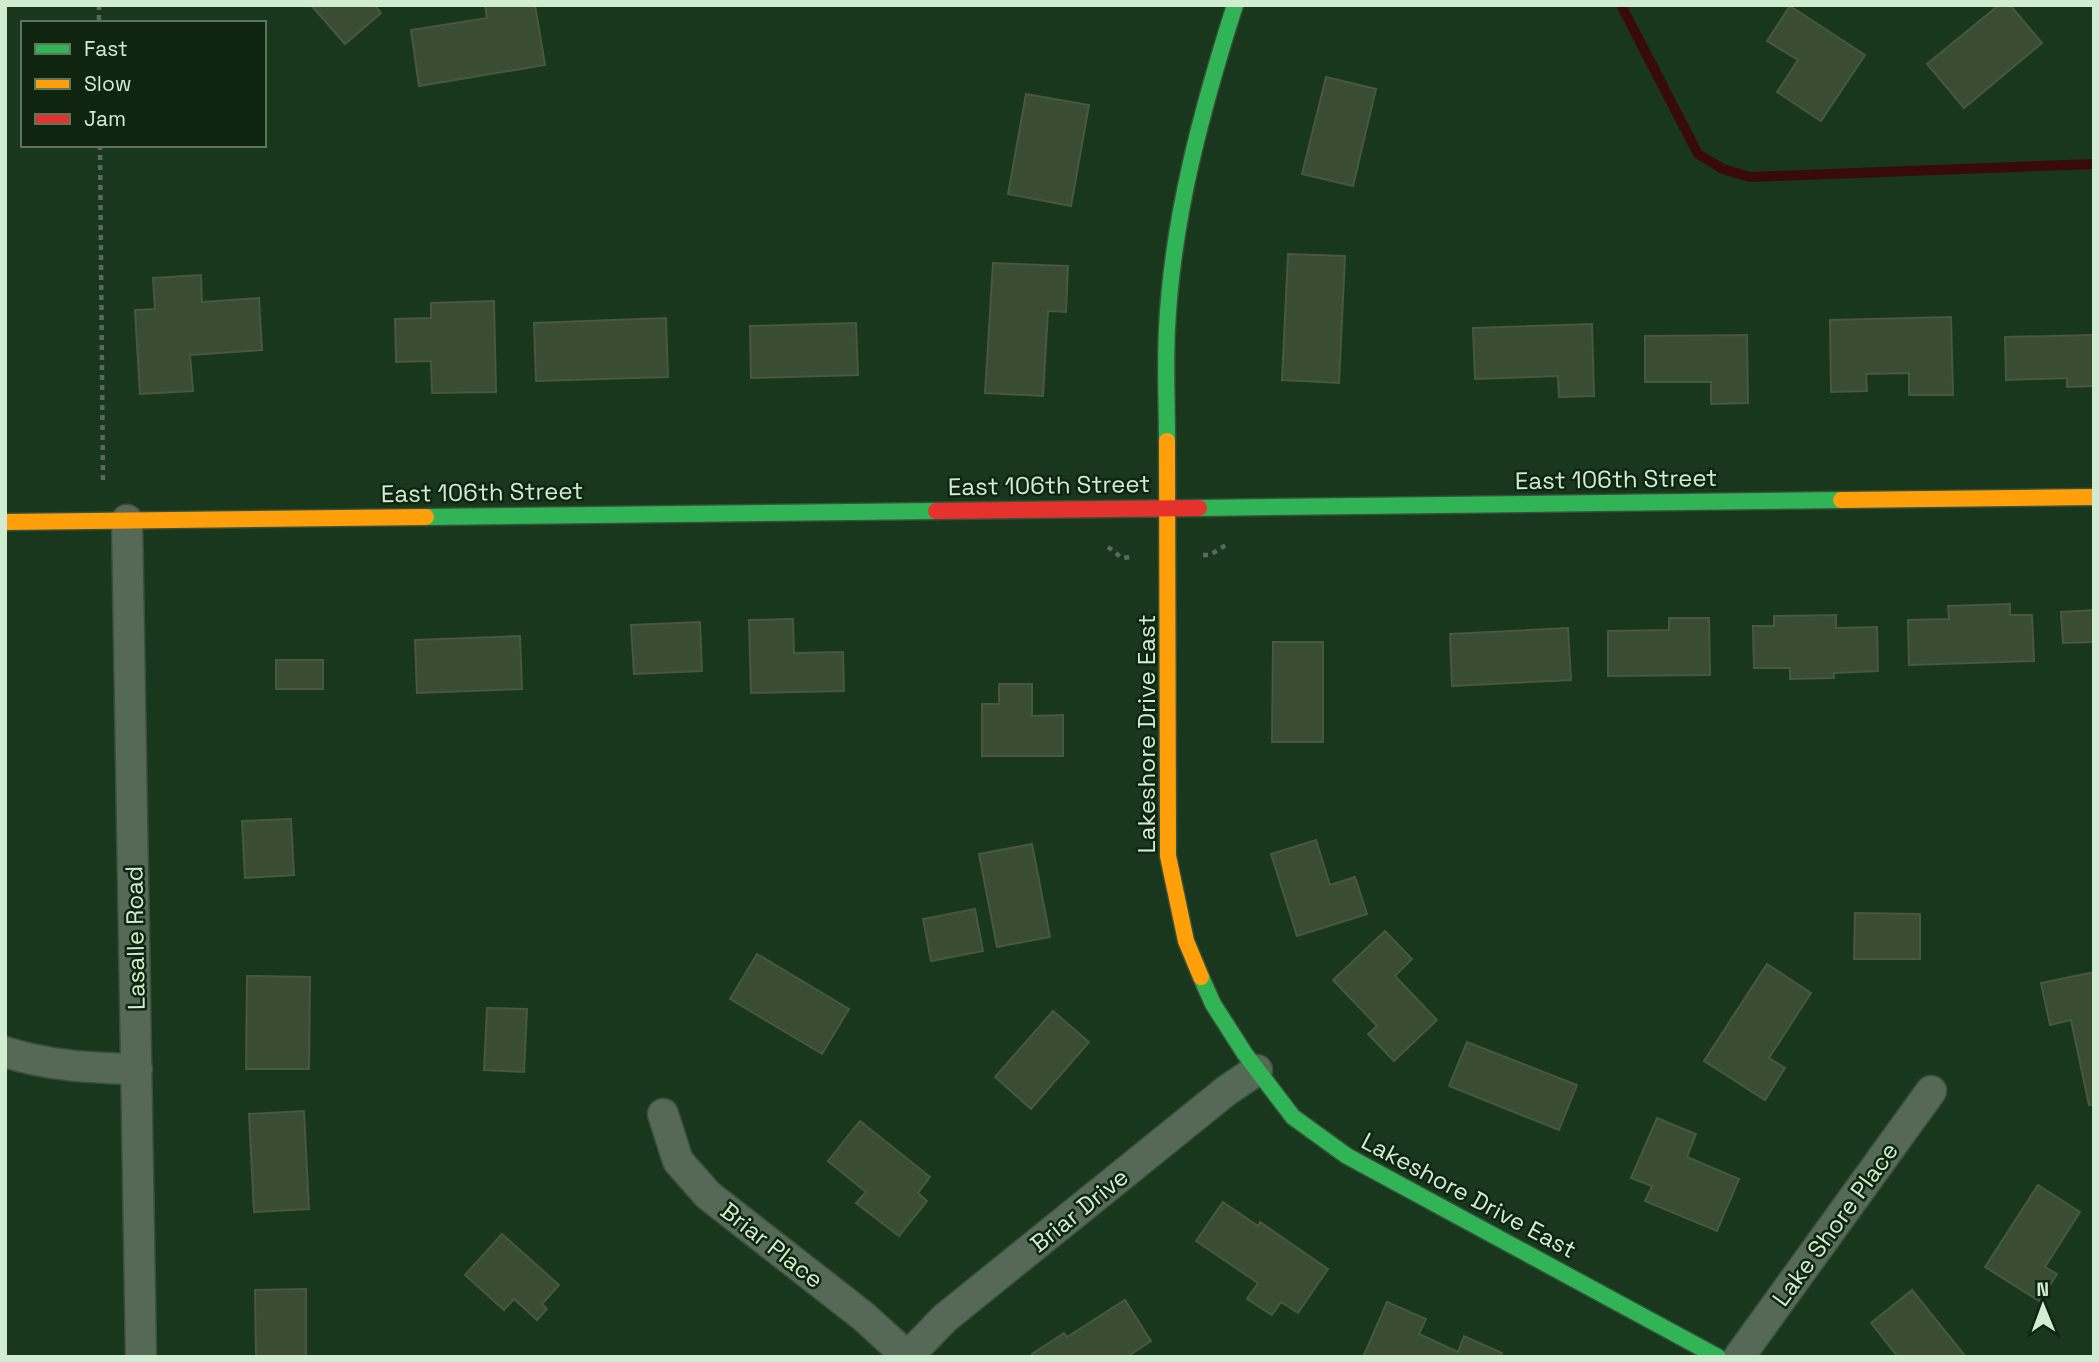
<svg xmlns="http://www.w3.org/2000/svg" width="2099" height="1362" viewBox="0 0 2099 1362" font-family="'Space Grotesk',sans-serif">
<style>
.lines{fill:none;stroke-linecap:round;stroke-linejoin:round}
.stream{stroke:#380a09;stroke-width:10}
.building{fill:#3a4c33;stroke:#465840;stroke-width:2}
.street-casing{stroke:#384f3b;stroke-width:33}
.fast-casing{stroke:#384f3b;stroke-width:19}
.slow-casing{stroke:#384f3b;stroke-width:19}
.jam-casing{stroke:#384f3b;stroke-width:19}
.path{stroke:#586b59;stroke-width:4.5;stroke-dasharray:5 5;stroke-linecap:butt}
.street{stroke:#556956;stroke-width:30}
.fast{stroke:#30b455;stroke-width:16}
.slow{stroke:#ff9f0a;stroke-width:16}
.jam{stroke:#e5322d;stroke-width:16}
.labels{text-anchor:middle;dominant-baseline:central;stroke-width:5;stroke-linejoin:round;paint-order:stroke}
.street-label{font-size:24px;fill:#d1edd1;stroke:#0f2510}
</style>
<rect width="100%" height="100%" fill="#19371d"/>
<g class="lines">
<!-- stream -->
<path class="stream" d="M1621 5 1698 154 1723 169 1750 177 2094 164"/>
</g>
<!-- building -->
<g class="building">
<path d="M311 5H375L381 13 345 44Z"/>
<path d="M485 5H535L545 65 419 86 411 30 487 18Z"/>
<path d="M1999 5H2010L2042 43 1964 108 1927 64Z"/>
<path d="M1790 6 1865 55 1821 121 1777 92 1798 60 1767 41Z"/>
<path d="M1326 77 1376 89 1353 186 1302 174Z"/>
<path d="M1026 94 1089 105 1071 206 1008 194Z"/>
<path d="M1288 254 1345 256 1339 383 1282 380Z"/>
<path d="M993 263 1068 266 1066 312 1048 311 1043 396 985 393Z"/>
<path d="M201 275 202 302 259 298 262 350 190 355 193 391 140 394 135 310 155 309 153 278Z"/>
<path d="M494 301 496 392 432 393 431 361 396 362 395 319 431 318V303Z"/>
<path d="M1951 317 1953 395H1909V373L1866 374 1867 391 1831 392 1830 320Z"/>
<path d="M666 318 668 377 536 381 534 323Z"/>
<path d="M856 323 858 375 751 378 750 326Z"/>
<path d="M1592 324 1594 396 1559 397 1558 376 1475 379 1473 328Z"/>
<path d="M1747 335 1748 403 1711 404V382H1645V336Z"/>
<path d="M2094 335V386L2067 387V378L2006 380 2005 337Z"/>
<path d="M2010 604V615H2032L2034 661 1909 665 1908 620 1949 619 1948 606Z"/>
<path d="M2094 610V642L2063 643 2061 612Z"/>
<path d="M1836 615V628L1877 627 1878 671 1834 673V678L1790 679V668H1754L1753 626H1774V616Z"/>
<path d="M1669 618H1709L1710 675 1608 676V631L1669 630Z"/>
<path d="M793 619 794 653 843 652 844 691 751 693 749 620Z"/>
<path d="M700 622 702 671 634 674 631 625Z"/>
<path d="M1568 628 1571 680 1452 686 1450 634Z"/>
<path d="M520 636 522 689 417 693 415 640Z"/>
<path d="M1273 642H1323V742H1272Z"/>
<rect x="276" y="660" width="47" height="29"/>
<path d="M999 684H1032V716L1063 715V756H982V704H999Z"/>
<path d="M291 819 294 875 245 878 242 821Z"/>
<path d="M1316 840 1330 885 1355 877 1367 914 1297 936 1271 854Z"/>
<path d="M1032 844 1050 937 997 947 979 854Z"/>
<path d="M975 909 983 951 931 961 923 919Z"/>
<path d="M1855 913 1920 914V959H1854Z"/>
<path d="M1385 931 1412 959 1395 976 1437 1020 1394 1061 1368 1034 1377 1026 1333 980Z"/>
<path d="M757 954 849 1009 822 1054 730 999Z"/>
<path d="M1767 964 1811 993 1769 1058 1785 1068 1765 1100 1704 1061Z"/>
<path d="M2094 972V1104L2089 1105 2071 1020 2050 1025 2041 983Z"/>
<path d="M247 976 310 977 309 1069H246Z"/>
<path d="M487 1008 527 1009 524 1072 484 1070Z"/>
<path d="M1053 1011 1089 1042 1031 1109 995 1077Z"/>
<path d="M1467 1042 1577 1085 1559 1130 1449 1086Z"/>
<path d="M304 1111 309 1209 254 1212 249 1114Z"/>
<path d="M1657 1118 1696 1134 1687 1157 1739 1179 1717 1231 1645 1201 1652 1186 1631 1178Z"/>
<path d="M860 1121 930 1177 918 1193 927 1201 899 1236 856 1203 866 1192 828 1161Z"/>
<path d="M2038 1185 2080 1212 2045 1267 2057 1274 2039 1301 1985 1267Z"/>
<path d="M1223 1202 1258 1226 1260 1222 1328 1269 1298 1313 1281 1302 1272 1315 1247 1299 1258 1283 1196 1241Z"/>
<path d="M502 1234 559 1285 542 1304 547 1309 537 1320 514 1299 504 1310 465 1275Z"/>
<path d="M306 1289V1357H256L255 1290Z"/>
<path d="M1912 1290 1966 1357H1898L1871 1323Z"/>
<path d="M1125 1300 1151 1341 1127 1357H1034L1032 1354 1064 1333 1067 1337Z"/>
<path d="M1387 1302 1426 1319 1419 1334 1458 1352 1464 1336 1502 1353 1501 1357H1363Z"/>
</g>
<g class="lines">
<defs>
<g id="street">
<path d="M127 520 141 1357"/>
<path d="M5 1052C49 1066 91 1068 137 1069"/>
<path d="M663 1114 678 1161 708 1195 863 1316 907 1356"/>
<path d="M907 1357 945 1318 1226 1091 1257 1070"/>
<path d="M1739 1357 1931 1091"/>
</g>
<g id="fast">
<path d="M1167 441C1167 404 1165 366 1167 329 1172 219 1202 109 1235 5"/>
<path d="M1199 508 1841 500"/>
<path d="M426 517 936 511"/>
<path d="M1201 977 1213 1004 1245 1054 1293 1117 1347 1156 1718 1357"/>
</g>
<g id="slow">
<path d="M1167 441 1168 856 1186 941 1201 977"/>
<path d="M1841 500 2094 497"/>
<path d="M5 522 426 517"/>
</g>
<path id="jam" d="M936 511 1199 508"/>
</defs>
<!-- street casing -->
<use href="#street" class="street-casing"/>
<!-- fast casing -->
<use href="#fast" class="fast-casing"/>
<!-- slow casing -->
<use href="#slow" class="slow-casing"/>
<!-- jam casing -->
<use href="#jam" class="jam-casing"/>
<!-- path -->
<g class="path">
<path d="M99 5V23"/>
<path d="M100 145 103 484"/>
<path d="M1108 547 1122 558 1131 557"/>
<path d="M1203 555H1210L1226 545"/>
</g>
<!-- street -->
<use href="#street" class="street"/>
<!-- fast -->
<use href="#fast" class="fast"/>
<!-- slow -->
<use href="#slow" class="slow"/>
<!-- jam -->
<use href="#jam" class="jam"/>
</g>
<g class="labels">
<!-- street labels -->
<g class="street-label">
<text transform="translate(1616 479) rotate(-1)">East 106th Street</text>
<text transform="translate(1049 485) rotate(-1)">East 106th Street</text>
<text transform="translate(482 492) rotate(-1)">East 106th Street</text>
<text transform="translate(1146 734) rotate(-90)">Lakeshore Drive East</text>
<text transform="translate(135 938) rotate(-91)">Lasalle Road</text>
<text transform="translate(1469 1195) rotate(28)">Lakeshore Drive East</text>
<text transform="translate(1079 1210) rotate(-39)">Briar Drive</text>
<text transform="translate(1835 1224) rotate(-54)">Lake Shore Place</text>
<text transform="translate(772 1245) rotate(38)">Briar Place</text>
</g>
</g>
<!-- border -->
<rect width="2099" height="1362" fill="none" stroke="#d1edd1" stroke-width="14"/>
<!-- legend -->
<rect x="21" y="21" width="245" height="126" fill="#0f2510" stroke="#5d755d" stroke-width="2"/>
<rect x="35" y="44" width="35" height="10" fill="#30b455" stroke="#5d755d" stroke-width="2"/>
<text x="84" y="56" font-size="21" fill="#d1edd1">Fast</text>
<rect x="35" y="79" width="35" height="10" fill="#ff9f0a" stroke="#5d755d" stroke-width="2"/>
<text x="84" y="91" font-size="21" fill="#d1edd1">Slow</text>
<rect x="35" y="114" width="35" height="10" fill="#e5322d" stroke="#5d755d" stroke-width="2"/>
<text x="84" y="126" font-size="21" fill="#d1edd1">Jam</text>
<!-- north arrow -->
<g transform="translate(2043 1306) rotate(359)" stroke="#0f2510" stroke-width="5" paint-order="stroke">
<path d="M0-5L12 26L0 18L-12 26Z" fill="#d1edd1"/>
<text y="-10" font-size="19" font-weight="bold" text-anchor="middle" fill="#d1edd1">N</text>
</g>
</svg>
